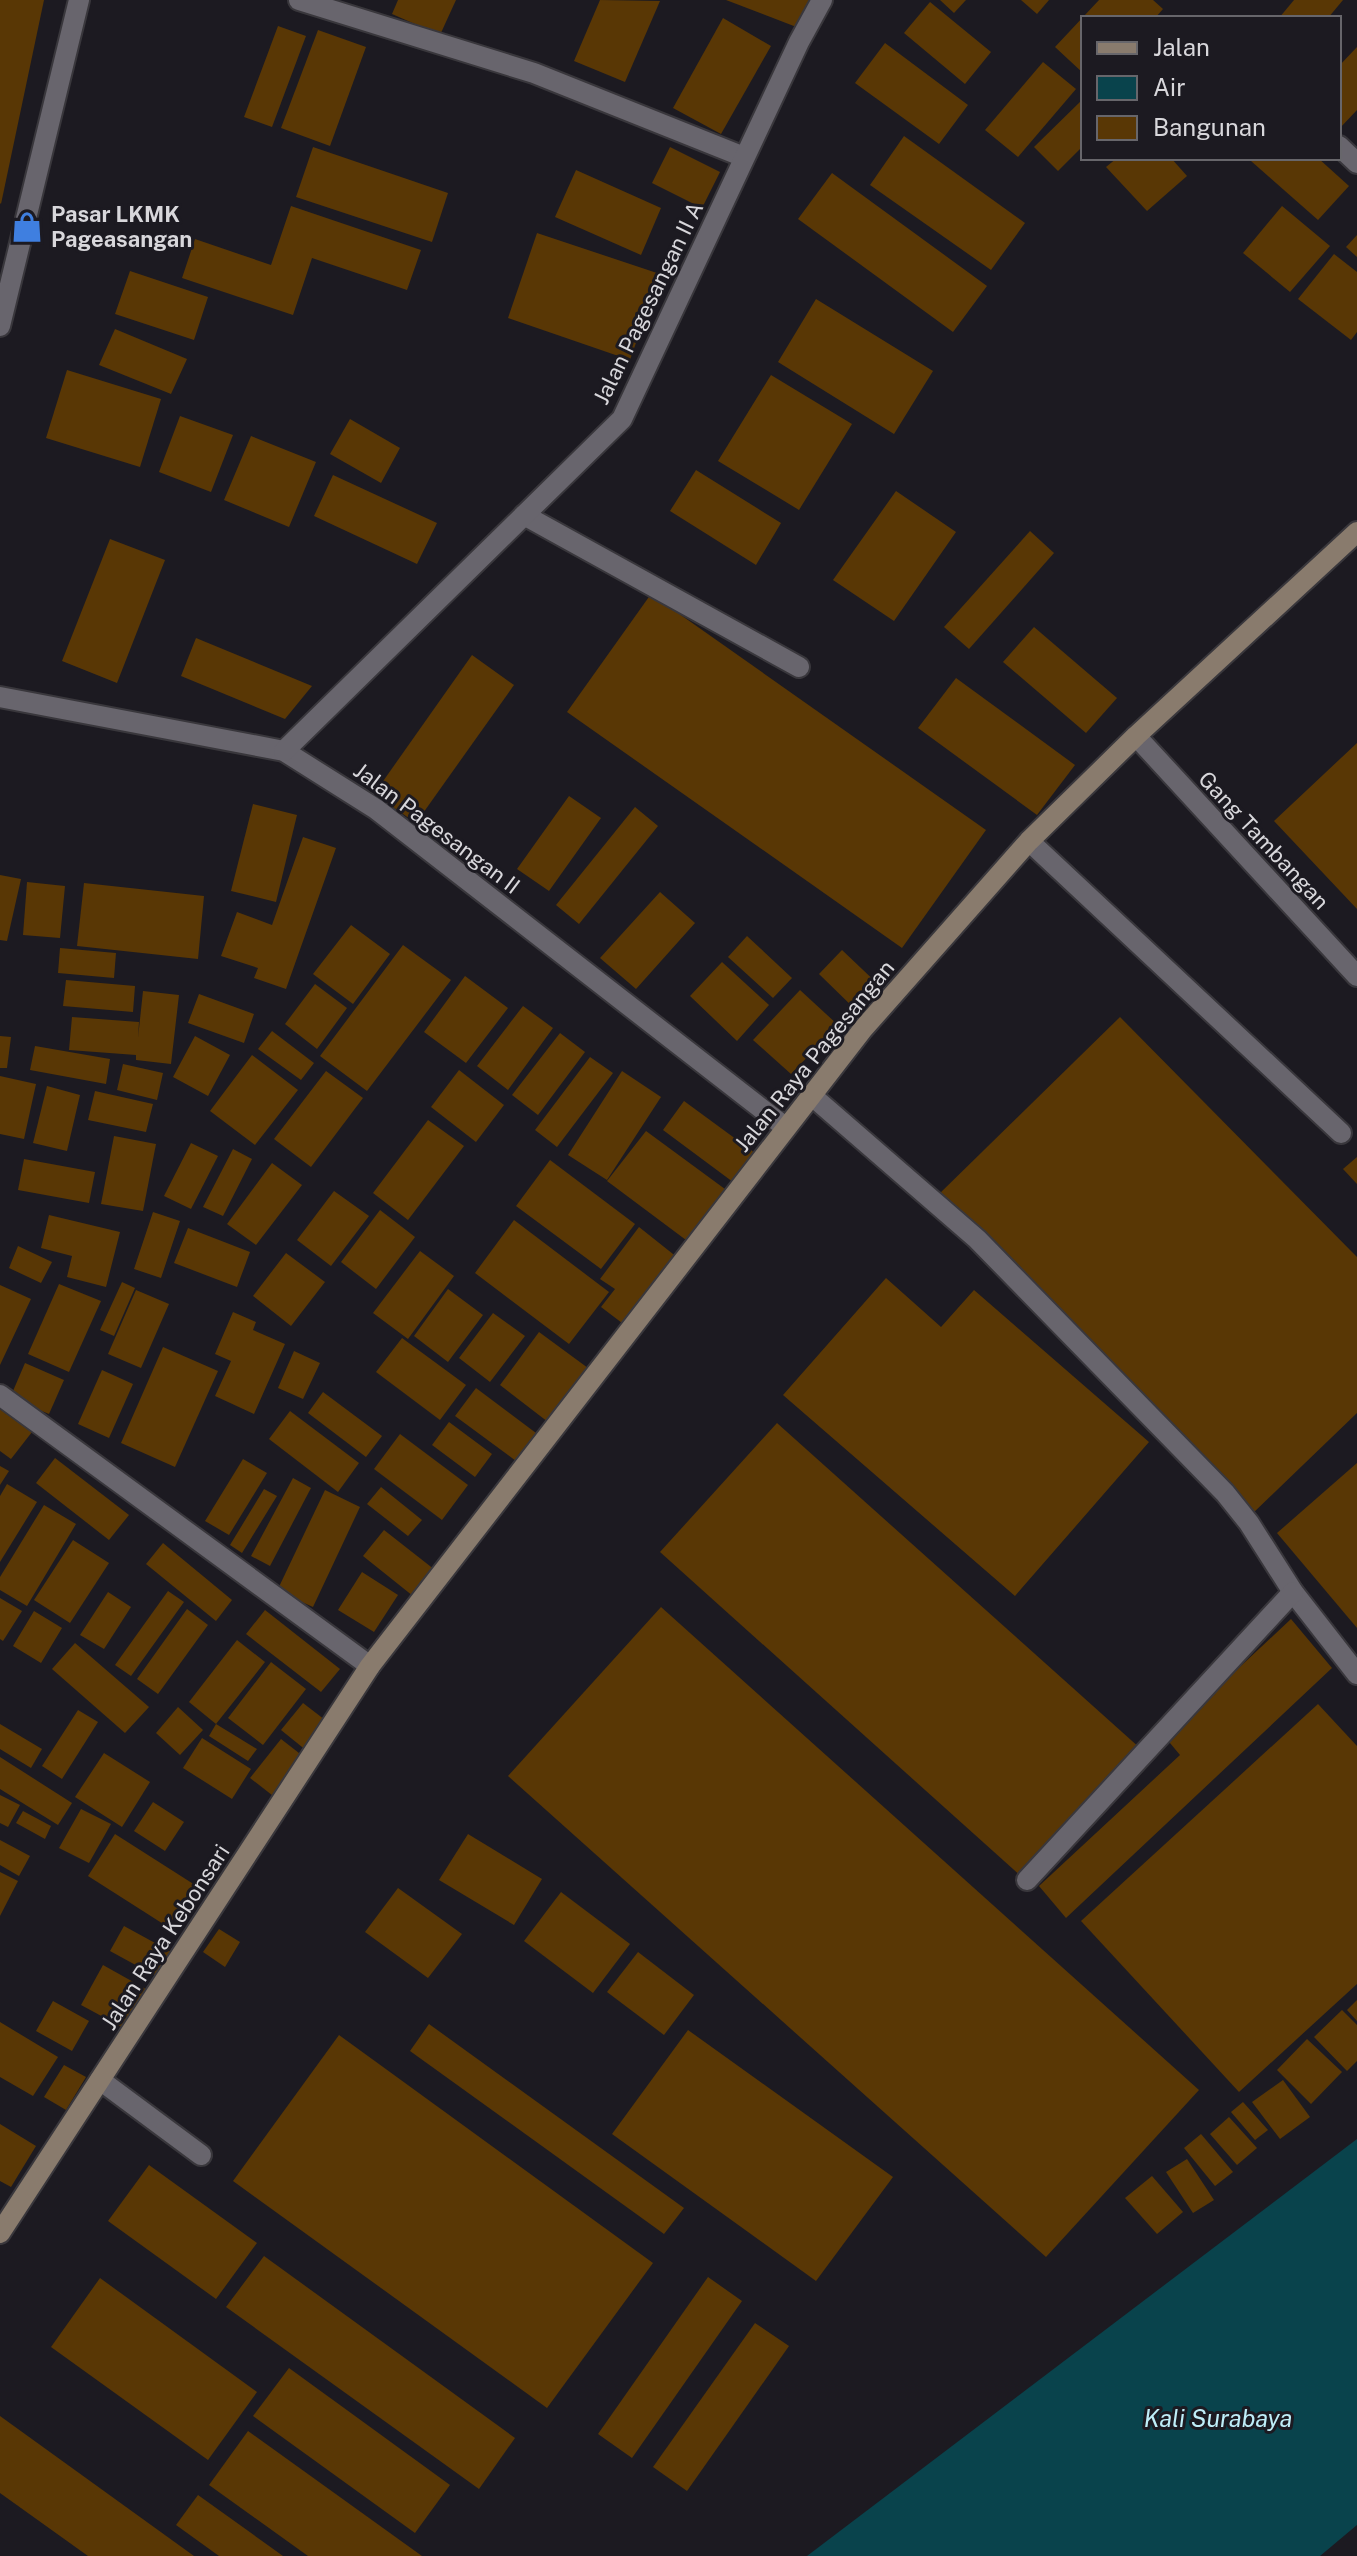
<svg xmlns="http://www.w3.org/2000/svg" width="1357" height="2556" viewBox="0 0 1357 2556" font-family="'Public Sans',sans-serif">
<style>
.water{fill:#09434c}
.building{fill:#593705}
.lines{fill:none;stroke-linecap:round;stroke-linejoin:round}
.lane-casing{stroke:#39373c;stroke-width:24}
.street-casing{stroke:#39373c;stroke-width:24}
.secondary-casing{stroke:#39373c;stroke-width:24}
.lane{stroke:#68656d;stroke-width:20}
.street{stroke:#68656d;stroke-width:20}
.secondary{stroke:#897b6d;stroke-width:20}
.labels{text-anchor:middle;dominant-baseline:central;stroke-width:6;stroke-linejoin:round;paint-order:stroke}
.poi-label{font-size:22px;font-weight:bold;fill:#d8d7db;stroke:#1c1a21;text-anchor:start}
.street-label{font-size:22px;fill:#d8d7db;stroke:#1c1a21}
.water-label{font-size:24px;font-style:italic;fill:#bfeef8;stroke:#1c1a21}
</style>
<rect width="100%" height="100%" fill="#1c1a21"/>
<!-- water -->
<path class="water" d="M1357 2139V2525L1320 2556H807Z"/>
<!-- building -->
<g class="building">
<path d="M0 0H44L1 204 0 203Z"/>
<path d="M398 0H456L440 35 392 14Z"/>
<path d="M600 0 660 1 625 82 574 61Z"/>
<path d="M726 0H810L799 28Z"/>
<path d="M940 0H966L954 13Z"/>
<path d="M1021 0H1049L1037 14Z"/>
<path d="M1099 0H1153L1163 9 1155 18H1083V73L1055 47Z"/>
<path d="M1294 0H1343L1328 18H1279Z"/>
<path d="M930 2 991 52 965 84 904 33Z"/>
<path d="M723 18 771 46 721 134 673 108Z"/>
<path d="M278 26 306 36 272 127 244 117Z"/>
<path d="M318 30 366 47 330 146 281 128Z"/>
<path d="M885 43 968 105 939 144 855 83Z"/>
<path d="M1357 47V110L1339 129V66Z"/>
<path d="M1043 62 1076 89 1018 157 985 130Z"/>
<path d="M1083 99V146L1058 171 1034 147Z"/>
<path d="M904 136 1025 223 991 270 870 185Z"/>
<path d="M313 147 448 193 432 242 296 197Z"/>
<path d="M670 147 720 172 702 208 652 183Z"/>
<path d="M1117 158H1171L1187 176 1147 211 1106 167Z"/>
<path d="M1254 158H1318L1349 186 1318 220 1251 161Z"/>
<path d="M576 170 661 208 641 255 555 217Z"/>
<path d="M832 173 987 286 953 332 798 219Z"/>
<path d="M291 206 421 250 407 290 312 258 293 315 182 278 195 239 271 265Z"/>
<path d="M1282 206 1330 246 1290 292 1243 253Z"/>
<path d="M537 233 660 274 630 360 508 318Z"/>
<path d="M1357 235V257L1346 247Z"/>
<path d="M1334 254 1357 272V332L1351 340 1298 299Z"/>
<path d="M130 271 208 297 194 340 115 314Z"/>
<path d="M816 299 933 371 894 434 778 362Z"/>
<path d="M115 329 187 359 171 394 99 365Z"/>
<path d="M67 370 161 399 140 467 46 438Z"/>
<path d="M771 375 852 424 799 510 718 461Z"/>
<path d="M180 416 233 435 211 492 159 472Z"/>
<path d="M350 419 400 448 381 483 330 454Z"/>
<path d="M251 436 316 462 289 527 224 500Z"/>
<path d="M696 470 781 523 756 565 670 511Z"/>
<path d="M333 475 437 523 417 564 314 516Z"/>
<path d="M896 491 956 532 894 621 833 580Z"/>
<path d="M1030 531 1054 553 969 649 944 627Z"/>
<path d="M110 539 165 560 117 683 62 661Z"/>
<path d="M651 594 986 830 902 948 567 712Z"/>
<path d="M1034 627 1117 698 1086 733 1003 662Z"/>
<path d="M196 638 312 686 285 719 181 676Z"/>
<path d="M472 655 514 685 416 823 374 794Z"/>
<path d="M956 678 1075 765 1037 815 918 728Z"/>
<path d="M1357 743V909L1274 821Z"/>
<path d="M569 796 601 818 549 891 517 869Z"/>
<path d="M253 804 297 815 276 902 231 891Z"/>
<path d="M635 807 658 826 579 924 556 905Z"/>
<path d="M303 837 336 848 286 989 254 978 258 968 221 956 237 912 272 925Z"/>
<path d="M0 875 21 879 7 941 0 940Z"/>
<path d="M27 882 65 886 60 938 23 935Z"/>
<path d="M84 883 204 896 198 959 77 946Z"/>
<path d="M660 892 695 923 636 989 600 958Z"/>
<path d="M351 925 390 954 353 1004 313 974Z"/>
<path d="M747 936 792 978 773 998 728 957Z"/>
<path d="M403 945 451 980 367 1091 320 1056Z"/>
<path d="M60 948 116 953 114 978 58 973Z"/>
<path d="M842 950 882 988 859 1013 819 974Z"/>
<path d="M722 962 769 1005 737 1041 690 996Z"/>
<path d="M465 976 508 1008 466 1063 424 1032Z"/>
<path d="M66 980 135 986 133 1012 63 1006Z"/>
<path d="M315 984 347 1008 317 1049 285 1024Z"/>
<path d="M800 990 838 1025 791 1074 753 1040Z"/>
<path d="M143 991 179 995 171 1064 136 1060V1055L69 1050 72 1017 139 1022 138 1038Z"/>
<path d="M199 994 254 1014 244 1043 188 1023Z"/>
<path d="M523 1006 553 1028 508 1090 477 1066Z"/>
<path d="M1120 1017 1357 1257V1413L1250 1516 936 1197Z"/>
<path d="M272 1031 314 1063 301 1080 258 1049Z"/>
<path d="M560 1033 585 1052 538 1115 512 1095Z"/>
<path d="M0 1036 11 1037 7 1068H0Z"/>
<path d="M195 1036 230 1055 208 1096 173 1077Z"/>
<path d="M35 1046 110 1059 106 1084 30 1070Z"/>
<path d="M252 1055 298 1090 255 1145 210 1111Z"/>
<path d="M590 1057 613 1073 557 1147 535 1130Z"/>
<path d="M123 1064 163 1073 157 1100 117 1090Z"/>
<path d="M459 1070 504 1105 476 1142 431 1107Z"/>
<path d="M326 1071 363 1098 311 1167 274 1139Z"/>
<path d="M622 1071 661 1097 607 1180 568 1155Z"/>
<path d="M0 1076 36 1084 24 1139 0 1134Z"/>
<path d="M47 1086 80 1095 67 1151 33 1143Z"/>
<path d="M95 1091 153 1104 146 1132 88 1120Z"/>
<path d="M684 1101 759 1156 737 1185 663 1130Z"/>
<path d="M428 1120 464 1146 408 1220 373 1193Z"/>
<path d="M646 1131 729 1192 690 1243 607 1181Z"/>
<path d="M114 1136 156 1144 143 1211 101 1204Z"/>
<path d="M191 1143 218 1156 191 1209 164 1196Z"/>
<path d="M233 1149 252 1159 223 1216 203 1207Z"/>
<path d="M1357 1157V1184L1343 1169Z"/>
<path d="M24 1159 95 1172 89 1203 18 1190Z"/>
<path d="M550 1160 635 1224 601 1269 516 1206Z"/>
<path d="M272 1163 302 1185 256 1245 227 1224Z"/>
<path d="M334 1191 369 1216 331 1266 297 1240Z"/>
<path d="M380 1210 415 1237 376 1289 341 1262Z"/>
<path d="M153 1212 180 1221 161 1278 134 1269Z"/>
<path d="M49 1215 120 1232 106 1287 67 1277 72 1256 41 1248Z"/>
<path d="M514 1220 609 1292 569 1344 475 1273Z"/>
<path d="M639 1227 678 1258 626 1326 601 1307 615 1289 600 1279Z"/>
<path d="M188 1228 250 1252 237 1287 174 1263Z"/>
<path d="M18 1246 52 1262 41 1283 9 1268Z"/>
<path d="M420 1251 454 1276 408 1339 373 1313Z"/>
<path d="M286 1253 325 1282 291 1326 253 1296Z"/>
<path d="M886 1278 941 1327 974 1290 1149 1442 1015 1596 783 1395Z"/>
<path d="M122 1282 135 1288 114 1336 100 1330Z"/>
<path d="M59 1284 101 1301 69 1372 28 1354Z"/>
<path d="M0 1285 31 1299 0 1365Z"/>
<path d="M448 1289 483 1315 448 1362 414 1336Z"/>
<path d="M136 1290 169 1304 141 1368 108 1354Z"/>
<path d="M233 1312 256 1322 253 1330 285 1344 254 1414 215 1396 231 1361 215 1354Z"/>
<path d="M493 1313 525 1336 490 1382 459 1358Z"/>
<path d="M539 1332 588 1368 548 1422 500 1385Z"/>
<path d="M402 1338 466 1385 440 1420 376 1372Z"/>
<path d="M163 1347 218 1371 175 1467 121 1443Z"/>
<path d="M294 1351 320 1363 303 1399 278 1388Z"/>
<path d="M25 1363 64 1380 49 1414 10 1398Z"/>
<path d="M102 1370 133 1384 109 1438 78 1424Z"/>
<path d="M476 1388 536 1433 516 1461 455 1416Z"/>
<path d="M323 1392 382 1436 366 1457 308 1413Z"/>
<path d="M0 1409 32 1432 11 1459 0 1451Z"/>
<path d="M290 1411 359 1463 338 1492 269 1439Z"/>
<path d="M449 1422 492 1454 475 1477 432 1445Z"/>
<path d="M777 1423 1141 1749 1023 1878 660 1552Z"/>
<path d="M400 1434 468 1485 442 1520 374 1469Z"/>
<path d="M55 1458 129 1515 109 1540 36 1483Z"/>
<path d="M243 1459 267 1473 229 1535 205 1521Z"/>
<path d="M1357 1463V1628L1277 1533Z"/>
<path d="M0 1466 9 1471 0 1485Z"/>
<path d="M293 1478 311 1488 270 1566 251 1556Z"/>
<path d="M7 1484 37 1502 0 1562V1496Z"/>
<path d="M381 1487 422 1520 408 1536 367 1504Z"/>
<path d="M264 1489 277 1496 242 1553 230 1545Z"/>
<path d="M325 1490 360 1507 313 1607 277 1591Z"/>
<path d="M44 1505 76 1524 27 1606 0 1590V1577Z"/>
<path d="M384 1530 435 1570 413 1596 363 1556Z"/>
<path d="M73 1540 109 1563 70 1623 34 1600Z"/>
<path d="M163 1543 232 1600 216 1621 146 1564Z"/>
<path d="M362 1572 398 1595 374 1632 338 1610Z"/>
<path d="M168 1591 184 1602 131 1676 115 1665Z"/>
<path d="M108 1592 131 1607 104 1649 80 1635Z"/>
<path d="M0 1598 22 1611 3 1641 0 1639Z"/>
<path d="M661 1607 1199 2090 1046 2257 508 1776Z"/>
<path d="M187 1609 208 1625 158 1694 137 1679Z"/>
<path d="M265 1610 340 1669 321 1692 246 1634Z"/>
<path d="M34 1611 62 1628 41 1663 13 1646Z"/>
<path d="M1291 1619 1332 1668 1066 1918 1039 1886 1180 1755 1165 1737Z"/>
<path d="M237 1640 265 1662 216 1724 189 1702Z"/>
<path d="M75 1643 149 1707 125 1733 52 1669Z"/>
<path d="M271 1662 306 1689 263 1745 228 1718Z"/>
<path d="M303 1703 329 1723 307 1751 281 1730Z"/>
<path d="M1318 1704 1357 1746V1984L1239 2092 1081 1921Z"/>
<path d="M178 1707 203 1730 180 1755 156 1733Z"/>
<path d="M78 1710 98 1722 62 1779 42 1766Z"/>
<path d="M0 1724 42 1749 31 1768 0 1749Z"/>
<path d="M216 1724 257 1749 248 1761 209 1736Z"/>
<path d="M202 1738 251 1769 232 1799 183 1768Z"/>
<path d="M281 1739 308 1760 277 1799 250 1778Z"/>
<path d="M104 1753 150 1782 122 1827 75 1797Z"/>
<path d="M0 1757 72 1803 58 1825 0 1789Z"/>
<path d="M0 1795 20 1805 8 1827 0 1823Z"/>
<path d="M153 1802 184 1822 165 1851 134 1831Z"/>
<path d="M81 1809 111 1824 89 1863 59 1848Z"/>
<path d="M23 1811 51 1826 45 1839 16 1823Z"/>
<path d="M115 1834 195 1885 168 1927 88 1876Z"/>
<path d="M468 1834 542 1879 514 1925 439 1880Z"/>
<path d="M0 1840 30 1856 19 1876 0 1865Z"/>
<path d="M0 1872 18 1881 0 1916Z"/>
<path d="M398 1888 462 1934 428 1978 365 1932Z"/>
<path d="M561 1892 630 1944 593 1993 524 1941Z"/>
<path d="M124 1926 177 1955 163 1980 110 1951Z"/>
<path d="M219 1929 240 1942 225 1967 203 1952Z"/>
<path d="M638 1952 694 1995 664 2035 607 1992Z"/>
<path d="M103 1965 153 1993 131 2032 81 2005Z"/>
<path d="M1357 2000V2021L1347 2010Z"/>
<path d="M53 2001 89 2021 72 2051 36 2031Z"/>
<path d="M1342 2010 1357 2025V2061L1347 2071 1314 2037Z"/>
<path d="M0 2022 58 2057 33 2096 0 2077Z"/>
<path d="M429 2024 684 2208 664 2234 410 2051Z"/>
<path d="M688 2030 893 2177 816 2281 612 2134Z"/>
<path d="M339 2035 653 2263 547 2408 233 2181Z"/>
<path d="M1307 2039 1342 2072 1311 2104 1277 2070Z"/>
<path d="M64 2065 86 2077 66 2110 44 2097Z"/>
<path d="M1283 2080 1310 2117 1280 2139 1252 2102Z"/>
<path d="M1243 2102 1268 2130 1255 2140 1231 2112Z"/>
<path d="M1229 2117 1257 2148 1237 2165 1210 2134Z"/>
<path d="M0 2124 36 2146 11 2187 0 2181Z"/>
<path d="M1201 2134 1233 2172 1215 2186 1184 2148Z"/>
<path d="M1187 2159 1214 2200 1193 2213 1166 2172Z"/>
<path d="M149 2165 257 2243 216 2299 108 2221Z"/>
<path d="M1152 2176 1183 2212 1157 2234 1125 2198Z"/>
<path d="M264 2256 515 2438 479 2489 226 2307Z"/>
<path d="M708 2277 742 2301 632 2458 598 2434Z"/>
<path d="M100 2278 257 2392 208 2460 51 2347Z"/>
<path d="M755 2323 789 2346 687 2491 653 2467Z"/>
<path d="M289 2368 450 2485 415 2533 253 2416Z"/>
<path d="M0 2416 194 2556H88L0 2493Z"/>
<path d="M248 2431 422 2556H308L209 2485Z"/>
<path d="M198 2495 283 2556H219L176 2525Z"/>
</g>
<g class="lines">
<defs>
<g id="lane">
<path d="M1136 736 1357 976"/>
<path d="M1029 841 1341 1133"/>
<path d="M811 1095 977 1239 1225 1493 1249 1523 1293 1592 1357 1674"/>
<path d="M1027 1880 1293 1592"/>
<path d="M100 2080 201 2155"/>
</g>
<g id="street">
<path d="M299 0 534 73 744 157"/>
<path d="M1339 146 1357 163"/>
<path d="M0 326 79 0"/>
<path d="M524 515 799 667"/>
<path d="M0 697 284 751 376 809 785 1127"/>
<path d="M284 751 622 419 799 42 822 0"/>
<path d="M0 1395 370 1666"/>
</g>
<path id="secondary" d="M0 2233 370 1666 863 1029 1029 841 1136 736 1357 532"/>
</defs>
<!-- lane casing -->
<use href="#lane" class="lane-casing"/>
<!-- street casing -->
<use href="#street" class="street-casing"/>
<!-- secondary casing -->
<use href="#secondary" class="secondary-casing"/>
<!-- lane -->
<use href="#lane" class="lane"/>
<!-- street -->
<use href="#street" class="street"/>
<!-- secondary -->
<use href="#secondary" class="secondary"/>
</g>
<!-- icons -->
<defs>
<symbol id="shop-bare" viewBox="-9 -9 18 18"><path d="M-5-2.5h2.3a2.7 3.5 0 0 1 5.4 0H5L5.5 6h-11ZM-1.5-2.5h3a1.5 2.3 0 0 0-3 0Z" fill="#3f7fe0" stroke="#1c1a21" stroke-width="2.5" paint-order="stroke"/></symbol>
</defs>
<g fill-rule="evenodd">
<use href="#shop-bare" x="5" y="205" width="44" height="44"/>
</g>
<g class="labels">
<!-- poi labels -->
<g class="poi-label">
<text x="51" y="214">Pasar LKMK<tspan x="51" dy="25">Pageasangan</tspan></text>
</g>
<!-- street labels -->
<g class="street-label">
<text transform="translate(648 303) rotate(-64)">Jalan Pagesangan II A</text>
<text transform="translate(437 828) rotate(37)">Jalan Pagesangan II</text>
<text transform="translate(1264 840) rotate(47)">Gang Tambangan</text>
<text transform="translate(814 1056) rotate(-51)">Jalan Raya Pagesangan</text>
<text transform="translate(165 1937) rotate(-57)">Jalan Raya Kebonsari</text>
</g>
<!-- water labels -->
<g class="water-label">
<text x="1218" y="2418">Kali Surabaya</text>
</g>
</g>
<!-- legend -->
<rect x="1081" y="16" width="260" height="144" fill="#1c1a21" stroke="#67666b" stroke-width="2"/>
<rect x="1097" y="42" width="40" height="12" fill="#897b6d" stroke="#67666b" stroke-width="2"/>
<text x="1153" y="56" font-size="24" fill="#d8d7db">Jalan</text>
<rect x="1097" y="76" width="40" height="24" fill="#09434c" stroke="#67666b" stroke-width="2"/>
<text x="1153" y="96" font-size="24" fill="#d8d7db">Air</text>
<rect x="1097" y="116" width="40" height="24" fill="#593705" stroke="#67666b" stroke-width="2"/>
<text x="1153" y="136" font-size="24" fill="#d8d7db">Bangunan</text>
</svg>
